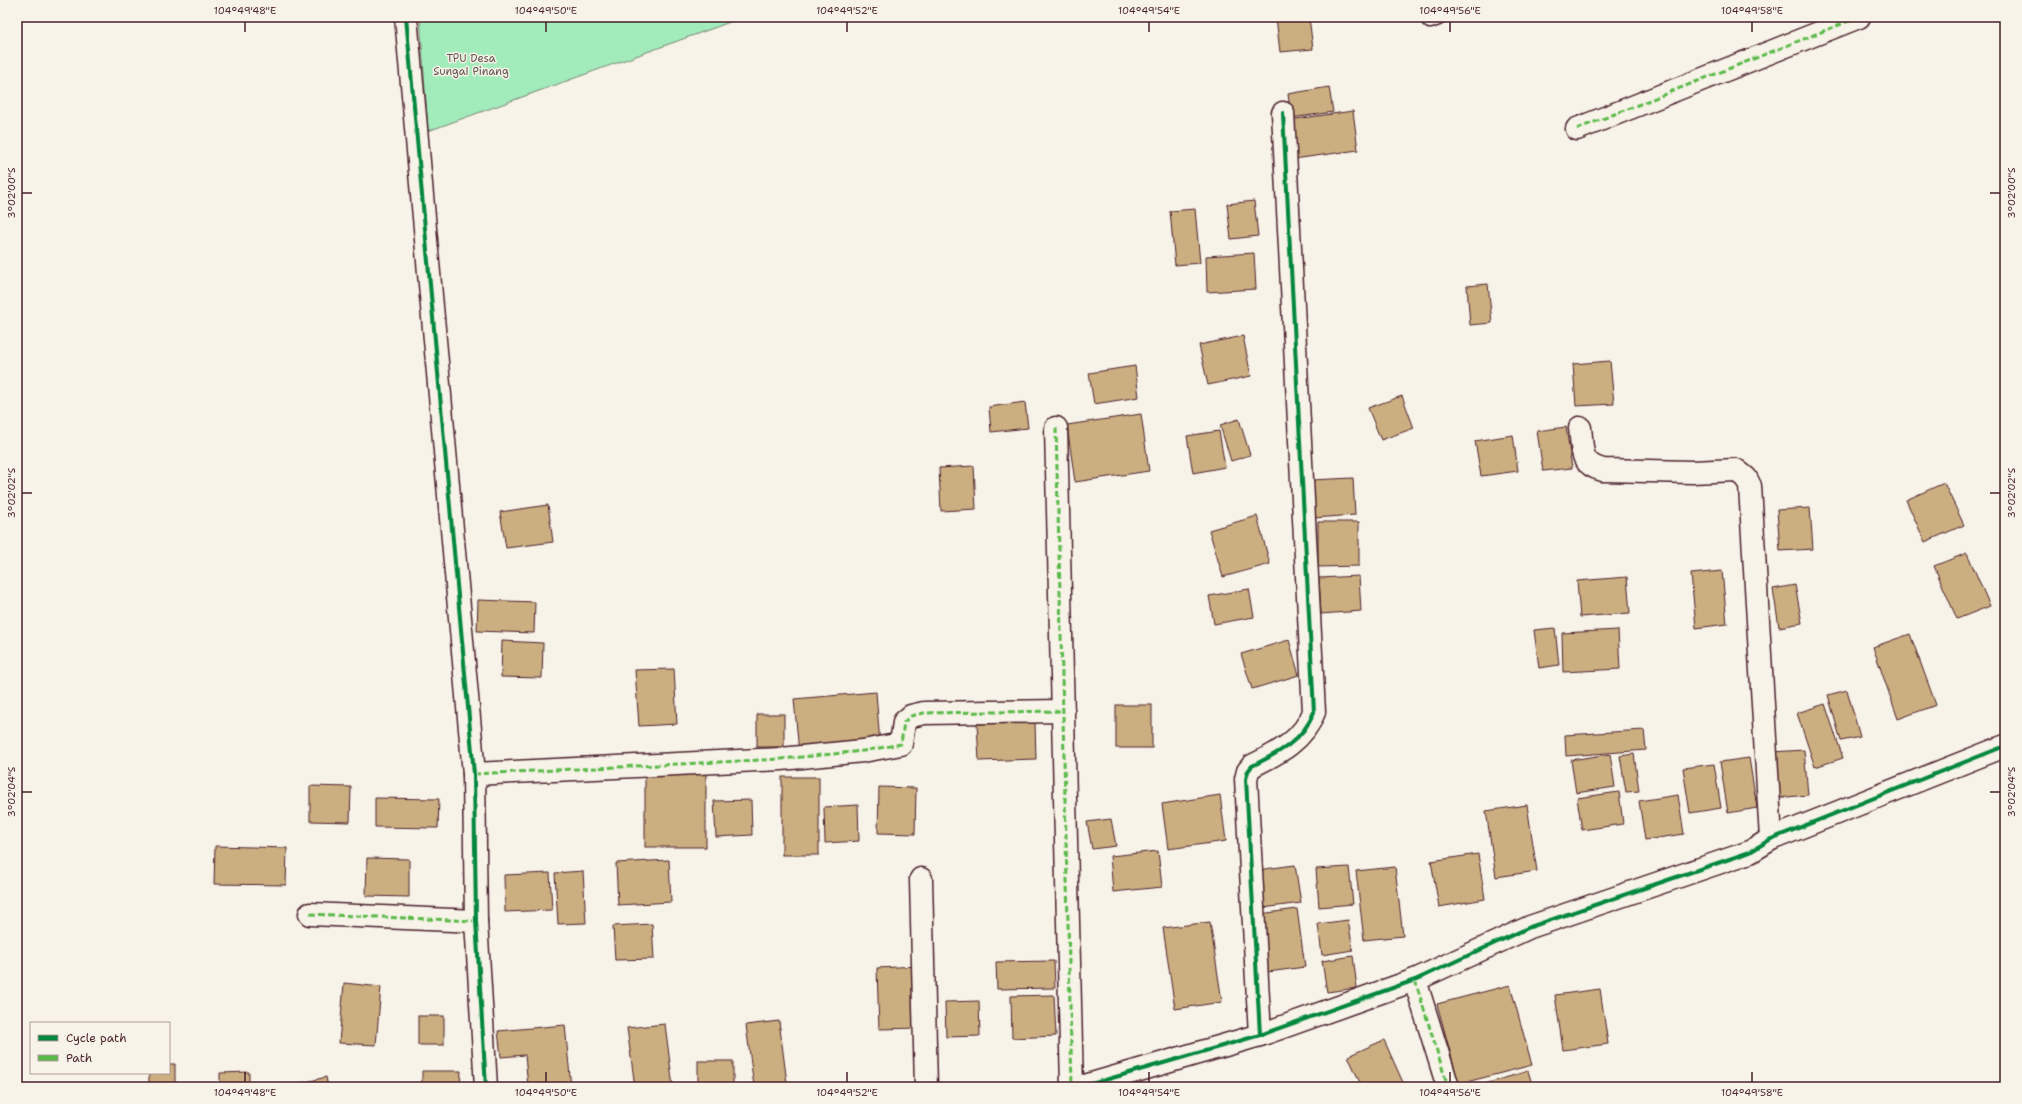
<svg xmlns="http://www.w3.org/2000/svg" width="2022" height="1104" viewBox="0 0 2022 1104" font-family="'Shantell Sans',sans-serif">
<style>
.green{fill:#a2ebba;stroke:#768572}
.building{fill:#ccaf81;stroke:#4a1f2b}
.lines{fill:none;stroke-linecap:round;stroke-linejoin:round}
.lane-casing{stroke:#4a1f2b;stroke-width:19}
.street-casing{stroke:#4a1f2b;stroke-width:25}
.lane{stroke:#f7f3e8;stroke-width:16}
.street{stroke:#f7f3e8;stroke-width:22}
.quiet{stroke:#58b947;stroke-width:3;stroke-dasharray:6 3;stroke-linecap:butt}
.cycleway-casing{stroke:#f7f3e8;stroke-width:6}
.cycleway{stroke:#00873e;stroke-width:4}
.ticks{fill:none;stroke:#4a1f2b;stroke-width:1.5}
.labels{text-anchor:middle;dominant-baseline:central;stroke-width:3;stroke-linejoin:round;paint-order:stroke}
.park-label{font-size:11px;fill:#60524f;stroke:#f7f3e8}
.neatline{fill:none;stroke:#4a1f2b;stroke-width:1.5}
.ticks-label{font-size:10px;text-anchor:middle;fill:#4a1f2b}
</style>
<rect width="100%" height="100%" fill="#f7f3e8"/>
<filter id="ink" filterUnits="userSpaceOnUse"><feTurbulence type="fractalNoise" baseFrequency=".025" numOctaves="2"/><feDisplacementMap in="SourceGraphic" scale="8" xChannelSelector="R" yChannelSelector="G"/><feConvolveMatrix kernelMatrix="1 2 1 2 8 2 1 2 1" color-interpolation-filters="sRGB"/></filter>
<g filter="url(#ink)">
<!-- green -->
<path class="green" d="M420 17H744L428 131Z"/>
<!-- building -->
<g class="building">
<path d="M1276 17H1309L1313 49 1280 52Z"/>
<path d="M1329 87 1333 112 1291 118 1288 94Z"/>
<path d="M1353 111 1358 150 1294 159 1289 120Z"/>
<path d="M1254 201 1258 236 1231 239 1227 204Z"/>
<path d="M1195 209 1200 263 1175 265 1170 211Z"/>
<path d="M1254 253 1256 289 1207 292 1206 256Z"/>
<path d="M1488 284 1492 323 1470 325 1467 286Z"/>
<path d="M1243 336 1251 376 1208 385 1199 345Z"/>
<path d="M1610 361 1614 404 1576 406 1573 364Z"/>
<path d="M1135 366 1139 397 1094 404 1089 373Z"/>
<path d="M1402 396 1414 428 1381 440 1368 408Z"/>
<path d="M1025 402 1028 428 991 432 989 407Z"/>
<path d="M1141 414 1149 471 1075 482 1067 425Z"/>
<path d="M1239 419 1250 455 1231 461 1220 425Z"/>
<path d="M1566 427 1572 468 1543 471 1537 431Z"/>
<path d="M1219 431 1225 467 1193 473 1187 436Z"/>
<path d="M1513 435 1518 471 1481 476 1475 441Z"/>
<path d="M974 466 976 509 941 511 939 468Z"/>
<path d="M1353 478 1355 515 1314 518 1311 480Z"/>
<path d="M1944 483 1964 525 1925 542 1906 500Z"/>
<path d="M548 505 553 542 506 548 500 512Z"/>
<path d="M1810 508 1813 549 1780 551 1777 510Z"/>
<path d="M1257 516 1270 564 1223 577 1209 530Z"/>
<path d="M1318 522H1359V566L1318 567Z"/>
<path d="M1967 553 1990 606 1957 619 1934 566Z"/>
<path d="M1722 571 1727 624 1696 628 1691 574Z"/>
<path d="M1359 576 1361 611 1321 614 1319 578Z"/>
<path d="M1627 577 1630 613 1580 617 1577 581Z"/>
<path d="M1795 585 1802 623 1779 627 1773 589Z"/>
<path d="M1249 589 1254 617 1214 624 1209 596Z"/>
<path d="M478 600 535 602 534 633 477 631Z"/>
<path d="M1555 628 1559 665 1539 668 1534 630Z"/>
<path d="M1618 630 1620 669 1563 672 1562 633Z"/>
<path d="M1910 634 1936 705 1898 719 1873 647Z"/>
<path d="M1289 640 1299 675 1252 689 1241 654Z"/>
<path d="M502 641 543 643 542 678 501 677Z"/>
<path d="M674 669 677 724 639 726 635 670Z"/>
<path d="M1847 690 1860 737 1841 741 1828 695Z"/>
<path d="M876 692 880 745 799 752 794 699Z"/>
<path d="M1825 704 1843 758 1815 767 1797 713Z"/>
<rect x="1116" y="705" width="36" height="43"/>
<rect x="757" y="714" width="27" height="33"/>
<path d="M1035 722 1036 759 979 761 977 724Z"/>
<path d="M1644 730 1646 750 1566 756 1565 735Z"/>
<path d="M1804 750 1808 795 1776 798 1772 752Z"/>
<path d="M1610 754 1615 787 1576 793 1571 760Z"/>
<path d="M1634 754 1639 791 1626 792 1620 756Z"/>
<path d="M1749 758 1757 808 1728 813 1720 762Z"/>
<path d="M1714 764 1721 808 1690 813 1683 768Z"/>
<rect x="645" y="774" width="61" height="73"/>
<rect x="782" y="777" width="37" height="78"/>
<path d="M310 786 351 787 350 822 310 821Z"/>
<path d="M879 787 916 788 915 834 878 833Z"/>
<path d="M1619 792 1623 824 1582 830 1577 798Z"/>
<path d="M1220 795 1226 841 1168 849 1162 804Z"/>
<path d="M1678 795 1684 834 1645 840 1639 801Z"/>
<path d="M375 798 439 799 438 828 375 827Z"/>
<path d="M751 800 752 835 716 837 714 801Z"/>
<path d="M858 805 859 841 825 843 824 807Z"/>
<path d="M1527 805 1537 871 1496 877 1486 811Z"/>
<path d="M1111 819 1116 846 1092 849 1087 822Z"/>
<path d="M215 846 287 848 286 885 214 884Z"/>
<path d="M1158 851 1162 887 1113 892 1110 856Z"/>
<path d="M1478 854 1485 899 1439 907 1431 861Z"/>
<path d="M367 858 409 859V897L366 896Z"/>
<path d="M669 860 671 902 618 905 616 863Z"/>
<path d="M1295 865 1301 903 1263 908 1257 870Z"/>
<path d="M1349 867 1353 904 1319 907 1316 869Z"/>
<path d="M1395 867 1403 936 1364 940 1356 871Z"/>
<path d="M583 871 586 923 558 924 555 873Z"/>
<path d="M550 873 552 910 505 912 504 875Z"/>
<path d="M1297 909 1305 967 1268 972 1260 914Z"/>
<path d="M1348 920 1353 950 1322 955 1318 924Z"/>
<path d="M1210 922 1222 1002 1175 1009 1163 928Z"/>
<path d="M652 924 654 959 615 960 613 926Z"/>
<path d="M1353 956 1357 988 1327 992 1322 961Z"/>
<path d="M1054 961 1055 988 997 989 996 962Z"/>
<path d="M918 966 920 1028 879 1029 877 968Z"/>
<path d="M344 983 381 987 376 1045 339 1043Z"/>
<path d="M1510 985 1532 1065 1459 1084 1437 1004Z"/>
<path d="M1600 989 1608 1044 1563 1050 1555 995Z"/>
<path d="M1054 995 1056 1036 1012 1038 1011 996Z"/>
<path d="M979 1001 980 1036 946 1037 945 1002Z"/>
<rect x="418" y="1016" width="26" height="29"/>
<path d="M779 1021 787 1083 754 1087 746 1025Z"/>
<path d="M665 1024 673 1087H635L627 1028Z"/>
<path d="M565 1025 571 1087H528L525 1055 501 1057 498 1031Z"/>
<path d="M1384 1040 1405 1087H1362L1348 1056Z"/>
<rect x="698" y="1061" width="35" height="26"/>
<path d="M169 1064H175V1087H149V1073H169Z"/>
<path d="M422 1071H461L460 1087H422Z"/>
<path d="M1528 1071 1533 1087H1475Z"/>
<path d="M249 1072V1087H220V1073Z"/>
<path d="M326 1077 328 1087H294V1085Z"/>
</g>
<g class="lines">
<defs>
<path id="lane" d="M1430 20 1438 17"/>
<g id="street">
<path d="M406 17 474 774 476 921 486 1087"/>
<path d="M1577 129 1859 17"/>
<path d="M1056 428 1072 1087"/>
<path d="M1580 428C1583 450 1579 464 1603 470L1692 472 1736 470 1746 478 1750 486 1771 839"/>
<path d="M474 774 781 759 863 751 901 744 904 722 911 716 924 713 1063 711"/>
<path d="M921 879 926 1087"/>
<path d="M310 914 476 921"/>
<path d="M1415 980 1448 1087"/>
<path d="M1260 1035 1246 779 1248 771 1252 766C1278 753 1303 741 1314 712L1283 113"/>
<path d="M1081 1087 1260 1035 1415 980 1530 927 1750 852 1771 839 2005 746"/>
</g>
</defs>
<!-- lane casing -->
<use href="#lane" class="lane-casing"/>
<!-- street casing -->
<use href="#street" class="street-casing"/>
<!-- lane -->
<use href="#lane" class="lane"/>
<!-- street -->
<use href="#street" class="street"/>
<!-- quiet -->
<g class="quiet">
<path d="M1577 129 1859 17"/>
<path d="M1056 428 1072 1087"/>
<path d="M474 774 781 759 863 751 901 744 904 722 911 716 924 713 1063 711"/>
<path d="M310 914 476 921"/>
<path d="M1415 980 1448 1087"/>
</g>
<defs>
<g id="cycleway">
<path d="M406 17 474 774 476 921 486 1087"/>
<path d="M1260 1035 1246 779 1248 771 1252 766C1278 753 1303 741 1314 712L1283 113"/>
<path d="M1081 1087 1260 1035 1415 980 1530 927 1750 852 1771 839 2005 746"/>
</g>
</defs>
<!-- cycleway casing -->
<use href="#cycleway" class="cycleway-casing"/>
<!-- cycleway -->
<use href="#cycleway" class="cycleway"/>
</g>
</g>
<!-- ticks -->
<path class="ticks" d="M245 22V32M546 22V32M847 22V32M1149 22V32M1450 22V32M1752 22V32M22 193H32M1990 193H2000M22 493H32M1990 493H2000M22 792H32M1990 792H2000M245 1072V1082M546 1072V1082M847 1072V1082M1149 1072V1082M1450 1072V1082M1752 1072V1082"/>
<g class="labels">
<!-- park labels -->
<g class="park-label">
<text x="471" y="58">TPU Desa<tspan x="471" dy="13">Sungai Pinang</tspan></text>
</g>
</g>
<!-- margin -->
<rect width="2022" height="1104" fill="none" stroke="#f7f3e8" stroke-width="44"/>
<!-- legend -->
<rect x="30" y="1022" width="140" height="52" fill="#f7f3e8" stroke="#b29e9c"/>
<rect x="38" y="1035" width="20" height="6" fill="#00873e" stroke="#b29e9c"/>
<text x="66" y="1042" font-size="12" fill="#4a1f2b">Cycle path</text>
<rect x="38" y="1055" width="20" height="6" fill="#58b947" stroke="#b29e9c"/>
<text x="66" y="1062" font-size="12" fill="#4a1f2b">Path</text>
<rect x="22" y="22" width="1978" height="1060" class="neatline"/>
<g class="ticks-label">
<text x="245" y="14">104°49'48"E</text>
<text x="546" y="14">104°49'50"E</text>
<text x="847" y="14">104°49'52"E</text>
<text x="1149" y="14">104°49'54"E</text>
<text x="1450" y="14">104°49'56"E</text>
<text x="1752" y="14">104°49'58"E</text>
<text transform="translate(11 193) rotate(-90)" y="4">3°02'00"S</text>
<text transform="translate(2011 193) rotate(-90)" y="4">3°02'00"S</text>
<text transform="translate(11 493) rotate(-90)" y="4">3°02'02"S</text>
<text transform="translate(2011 493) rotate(-90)" y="4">3°02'02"S</text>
<text transform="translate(11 792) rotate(-90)" y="4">3°02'04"S</text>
<text transform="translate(2011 792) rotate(-90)" y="4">3°02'04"S</text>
<text x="245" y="1096">104°49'48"E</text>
<text x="546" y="1096">104°49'50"E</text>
<text x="847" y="1096">104°49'52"E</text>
<text x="1149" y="1096">104°49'54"E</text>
<text x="1450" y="1096">104°49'56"E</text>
<text x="1752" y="1096">104°49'58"E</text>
</g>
</svg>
